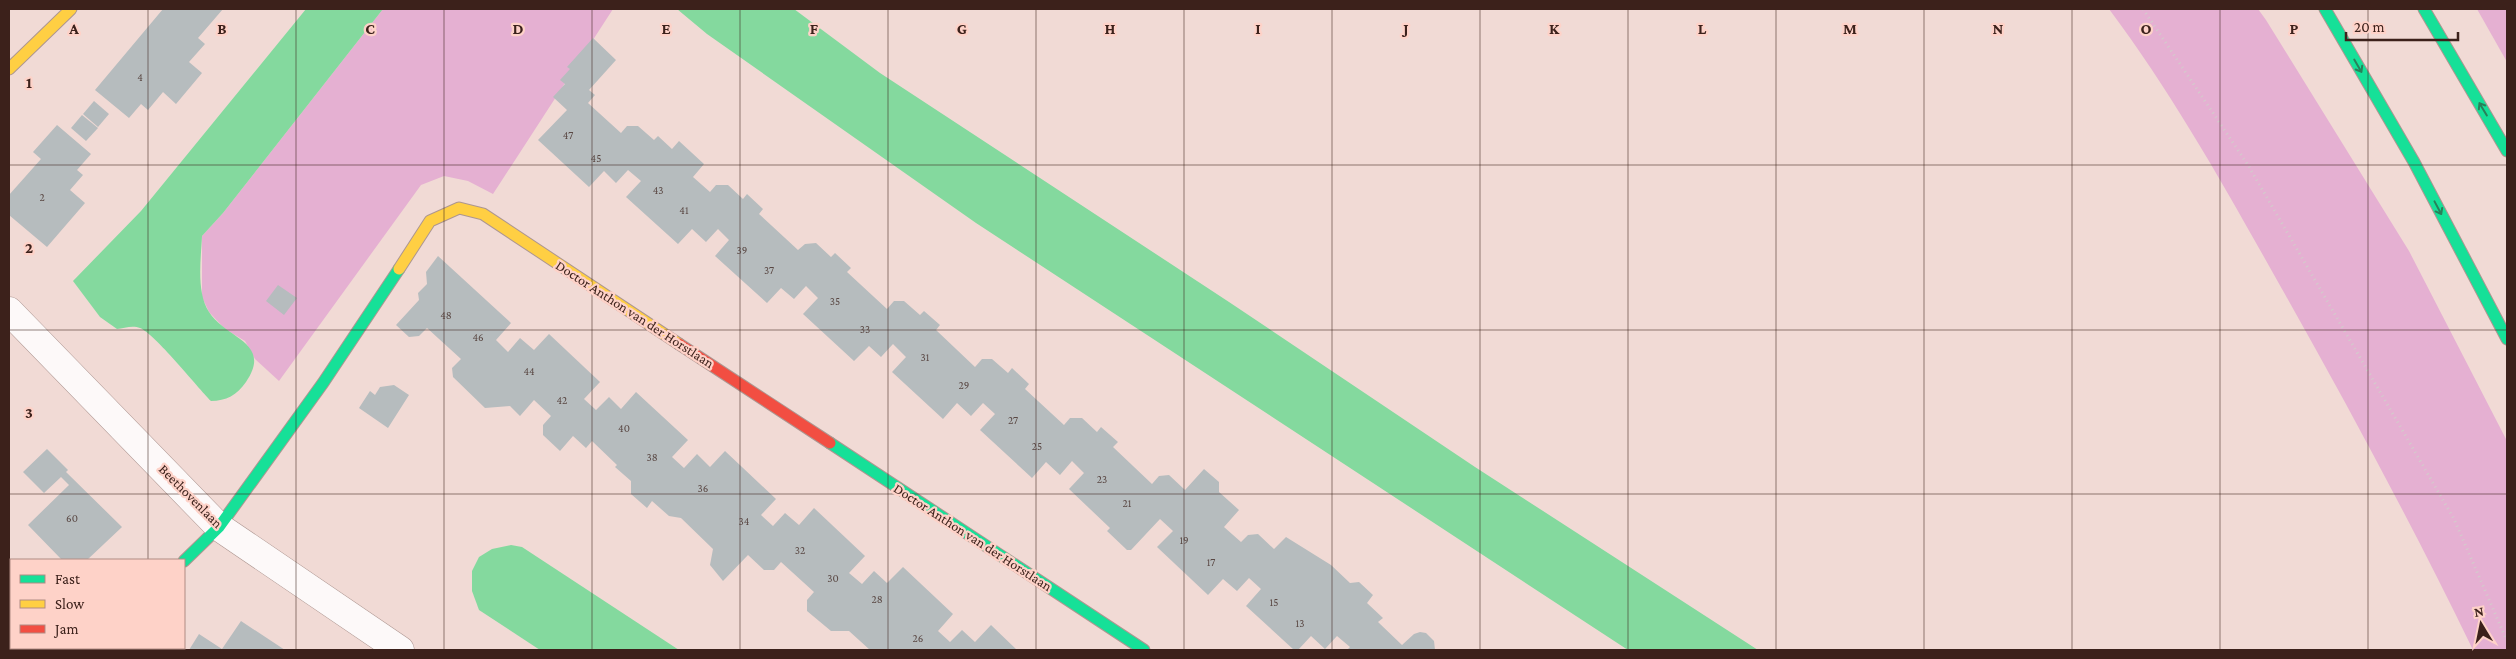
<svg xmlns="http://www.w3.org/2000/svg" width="2516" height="659" viewBox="0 0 2516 659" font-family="'Crimson Pro',serif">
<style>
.green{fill:#e5b0d2}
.water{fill:#84d99e}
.building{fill:#b6bcbe}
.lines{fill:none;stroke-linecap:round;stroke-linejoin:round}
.street-casing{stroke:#ad9691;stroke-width:29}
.fast-casing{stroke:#ad9691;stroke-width:13}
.slow-casing{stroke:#ad9691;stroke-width:13}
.jam-casing{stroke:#ad9691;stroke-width:13}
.path{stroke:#d3cccb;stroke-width:3;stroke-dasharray:1 4;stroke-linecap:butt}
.street{stroke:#fdf9f9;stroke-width:28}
.fast{stroke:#16e098;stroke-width:11}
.slow{stroke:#ffcf43;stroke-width:11}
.jam{stroke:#f24e42;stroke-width:11}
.oneway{stroke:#29805a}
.grid{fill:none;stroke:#3c211b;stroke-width:1;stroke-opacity:0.55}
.labels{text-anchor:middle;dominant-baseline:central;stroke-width:4.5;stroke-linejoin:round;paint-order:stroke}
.number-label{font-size:11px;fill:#5a4844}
.street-label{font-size:14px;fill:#3c211b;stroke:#fed2c8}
.grid-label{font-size:16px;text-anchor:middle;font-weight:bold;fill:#3c211b;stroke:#fed2c8;stroke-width:4.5;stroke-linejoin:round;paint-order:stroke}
</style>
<rect width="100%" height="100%" fill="#f1dad5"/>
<!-- green -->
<g class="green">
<path d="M383 9H613L493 194 468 181 444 176 421 185 279 381 255 359 245 341 225 329 209 312 202 297V236L223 213Z"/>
<path d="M2109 9H2258L2266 20 2409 251 2507 441V650H2473C2414 528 2349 408 2282 289 2228 193 2175 97 2109 9Z"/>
<path d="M2477 9H2507V62Z"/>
</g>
<!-- water -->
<g class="water">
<path d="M306 9H383L223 213 202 236C201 259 196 292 209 312 226 339 273 342 246 382 237 395 226 401 211 401 198 388 154 333 140 328 133 325 124 328 117 329L100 317 73 281 141 211Z"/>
<path d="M677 9H794L880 73 1229 302 1475 467 1758 650H1628L976 223 707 34Z"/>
<path d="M511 545 522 547 679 650H540L479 610 472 591V571L479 557 492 549Z"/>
</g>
<!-- building -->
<g class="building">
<path d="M163 9H223L198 38 205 44 189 62 202 73 176 104 163 92 148 110 141 104 129 118 95 90Z"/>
<path d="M593 38 616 60 589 90 595 95 588 103 621 133 627 126H638L654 140 658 136 672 149 679 141 704 164 693 177 710 192 716 185H728L743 199 747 194 763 209 759 214 798 250 805 244 816 243 831 257 835 253 851 268 847 272 887 309 894 301H904L920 315 924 311 940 325 936 330 975 367 982 359H992L1008 373 1012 368 1029 384 1025 389 1064 425 1070 418H1082L1097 432 1101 427 1118 442 1113 447 1152 484 1159 476 1169 475 1185 490 1204 469 1219 482V492L1239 510 1224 527 1241 542 1248 535 1258 534 1274 549 1286 537 1331 565 1350 583 1359 582 1373 595 1367 603 1383 618 1378 622 1402 645 1414 634 1420 632 1426 633 1434 641 1435 650H1347L1350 647 1337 636 1325 649 1311 636 1298 650H1294L1246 606 1261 589 1249 578 1237 591 1223 579 1208 595 1157 547 1173 531 1160 519 1131 550H1127L1107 531 1110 528 1069 489 1084 473 1072 461 1060 475 1046 462 1032 478 980 430 995 414 983 403 971 416 957 403 943 419 892 372 906 357 893 344 881 357 869 346 854 361 803 314 818 298 806 286 794 299 781 288 767 303 715 256 729 240 718 229 706 242 692 229 678 244 626 197 641 181 628 170 616 183 604 171 589 187 538 140 567 110 553 97 565 84 560 80 570 69 567 67Z"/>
<path d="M94 101 109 114 98 127 83 114Z"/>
<path d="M82 115 98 128 86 141 71 128Z"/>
<path d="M57 125 91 154 77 170 83 175 70 190 85 203 47 247 9 215V195L41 159 33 152Z"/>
<path d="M438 256 511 323 496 340 508 352 520 338 534 350 549 334 600 382 584 399 596 410 609 397 621 409 636 392 688 440 672 457 684 468 697 454 710 467 725 451 776 499 761 515 773 526 785 513 799 525 814 508 865 556 849 573 862 584 874 571 887 583 903 567 953 614 938 631 950 642 962 630 975 642 991 625 1017 650H870L849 631H831L807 611V600L814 592 781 562 774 570H764L748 555 723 581 710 565 713 549 681 518 669 516 652 501 647 508 631 494V481L615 467 617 465 592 441 586 448 573 436 560 451 543 435V425L551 416 534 400 520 416 510 406 485 408 453 377 452 368 461 359 427 328 419 336 409 337 396 325 419 300 418 293 427 284 426 272Z"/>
<path d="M278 285 297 298 284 315 266 301Z"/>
<path d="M394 385 409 395 388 428 359 408 370 391 375 395 380 387Z"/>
<path d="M47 449 68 470 66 472 122 527 87 560H62L28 525 69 485 61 477 44 493 23 472Z"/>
<path d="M241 621 285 650H189L199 634 222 649Z"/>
</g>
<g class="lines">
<defs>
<g id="street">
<path d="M9 311 219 527 400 650"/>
<path d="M91 650 94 648"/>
</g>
<g id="fast">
<path d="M2325 9 2414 162 2507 339"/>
<path d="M2424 9 2507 151"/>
<path d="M830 443 1144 650"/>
<path d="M184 561 219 527 323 383 399 269"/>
</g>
<g id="slow">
<path d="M9 69 71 9"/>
<path d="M399 269 430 221 459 208 483 214 679 344"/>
</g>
<path id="jam" d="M679 344 830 443"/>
</defs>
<!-- street casing -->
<use href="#street" class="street-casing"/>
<!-- fast casing -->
<use href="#fast" class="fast-casing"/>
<!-- slow casing -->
<use href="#slow" class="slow-casing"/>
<!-- jam casing -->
<use href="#jam" class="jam-casing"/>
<!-- path -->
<path class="path" d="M2143 9 2248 165 2454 519 2507 641"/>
<!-- street -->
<use href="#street" class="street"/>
<!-- fast -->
<use href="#fast" class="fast"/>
<!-- slow -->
<use href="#slow" class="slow"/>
<!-- jam -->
<use href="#jam" class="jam"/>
</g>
<!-- one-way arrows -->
<defs><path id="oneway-shaft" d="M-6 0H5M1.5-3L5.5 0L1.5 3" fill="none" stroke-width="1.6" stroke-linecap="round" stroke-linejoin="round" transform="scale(1.25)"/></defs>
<g class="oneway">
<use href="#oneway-shaft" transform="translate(2358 66) rotate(60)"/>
<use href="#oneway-shaft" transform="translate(2483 109) rotate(-121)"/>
<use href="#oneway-shaft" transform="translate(2438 208) rotate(62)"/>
</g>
<!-- grid -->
<path class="grid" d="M148 9V560M296 9V650M444 9V650M592 9V650M740 9V650M888 9V650M1036 9V650M1184 9V650M1332 9V650M1480 9V650M1628 9V650M1776 9V650M1924 9V650M2072 9V650M2220 9V650M2368 9V650M9 165H2507M9 330H2507M9 494H2507M148 648V650"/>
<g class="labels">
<!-- number labels -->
<g class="number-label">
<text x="140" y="77">4</text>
<text x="568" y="135">47</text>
<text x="596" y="158">45</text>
<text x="658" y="190">43</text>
<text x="42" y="197">2</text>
<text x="684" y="210">41</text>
<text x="742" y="250">39</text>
<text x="769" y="270">37</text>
<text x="835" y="301">35</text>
<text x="446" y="315">48</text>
<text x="865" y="329">33</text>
<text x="478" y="337">46</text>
<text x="925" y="357">31</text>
<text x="529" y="371">44</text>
<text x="964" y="385">29</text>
<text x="562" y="400">42</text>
<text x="1013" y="420">27</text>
<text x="624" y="428">40</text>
<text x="1037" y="446">25</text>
<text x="652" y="457">38</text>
<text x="1102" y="479">23</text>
<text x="703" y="488">36</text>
<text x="1127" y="503">21</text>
<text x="72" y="518">60</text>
<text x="744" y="521">34</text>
<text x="1184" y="540">19</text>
<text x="800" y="550">32</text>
<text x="1211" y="562">17</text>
<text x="833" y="578">30</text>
<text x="877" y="599">28</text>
<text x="1274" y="602">15</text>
<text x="1300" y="623">13</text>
<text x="918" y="638">26</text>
</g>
<!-- street labels -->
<g class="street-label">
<text transform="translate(635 314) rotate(33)">Doctor Anthon van der Horstlaan</text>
<text transform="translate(191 496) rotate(45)">Beethovenlaan</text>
<text transform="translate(973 537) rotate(33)">Doctor Anthon van der Horstlaan</text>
</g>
</g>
<g class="grid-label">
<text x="74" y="34">A</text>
<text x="222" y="34">B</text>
<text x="370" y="34">C</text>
<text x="518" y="34">D</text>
<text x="666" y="34">E</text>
<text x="814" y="34">F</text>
<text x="962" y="34">G</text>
<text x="1110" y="34">H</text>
<text x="1258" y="34">I</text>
<text x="1406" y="34">J</text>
<text x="1554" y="34">K</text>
<text x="1702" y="34">L</text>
<text x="1850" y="34">M</text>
<text x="1998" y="34">N</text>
<text x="2146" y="34">O</text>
<text x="2294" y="34">P</text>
<text x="29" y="88">1</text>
<text x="29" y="253">2</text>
<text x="29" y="418">3</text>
</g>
<!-- border -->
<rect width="2516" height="659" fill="none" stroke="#3c211b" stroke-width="20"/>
<!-- legend -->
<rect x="10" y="559" width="175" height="90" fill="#fed2c8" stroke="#b08b83"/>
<rect x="20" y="575" width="25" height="8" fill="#16e098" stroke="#b08b83"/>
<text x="55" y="584" font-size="15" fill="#3c211b">Fast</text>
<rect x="20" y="600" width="25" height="8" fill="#ffcf43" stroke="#b08b83"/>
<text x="55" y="609" font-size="15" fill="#3c211b">Slow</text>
<rect x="20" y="625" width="25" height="8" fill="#f24e42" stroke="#b08b83"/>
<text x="55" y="634" font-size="15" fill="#3c211b">Jam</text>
<!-- north arrow -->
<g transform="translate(2481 624) rotate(350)" stroke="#fed2c8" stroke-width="4" paint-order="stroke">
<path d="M0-4L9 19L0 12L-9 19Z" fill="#3c211b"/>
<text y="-8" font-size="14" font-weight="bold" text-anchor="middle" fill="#3c211b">N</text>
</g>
<!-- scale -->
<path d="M2346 32v8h112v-8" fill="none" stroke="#3c211b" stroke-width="2.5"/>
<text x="2354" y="32" font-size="15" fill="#3c211b" stroke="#fed2c8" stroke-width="4" paint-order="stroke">20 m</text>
</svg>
